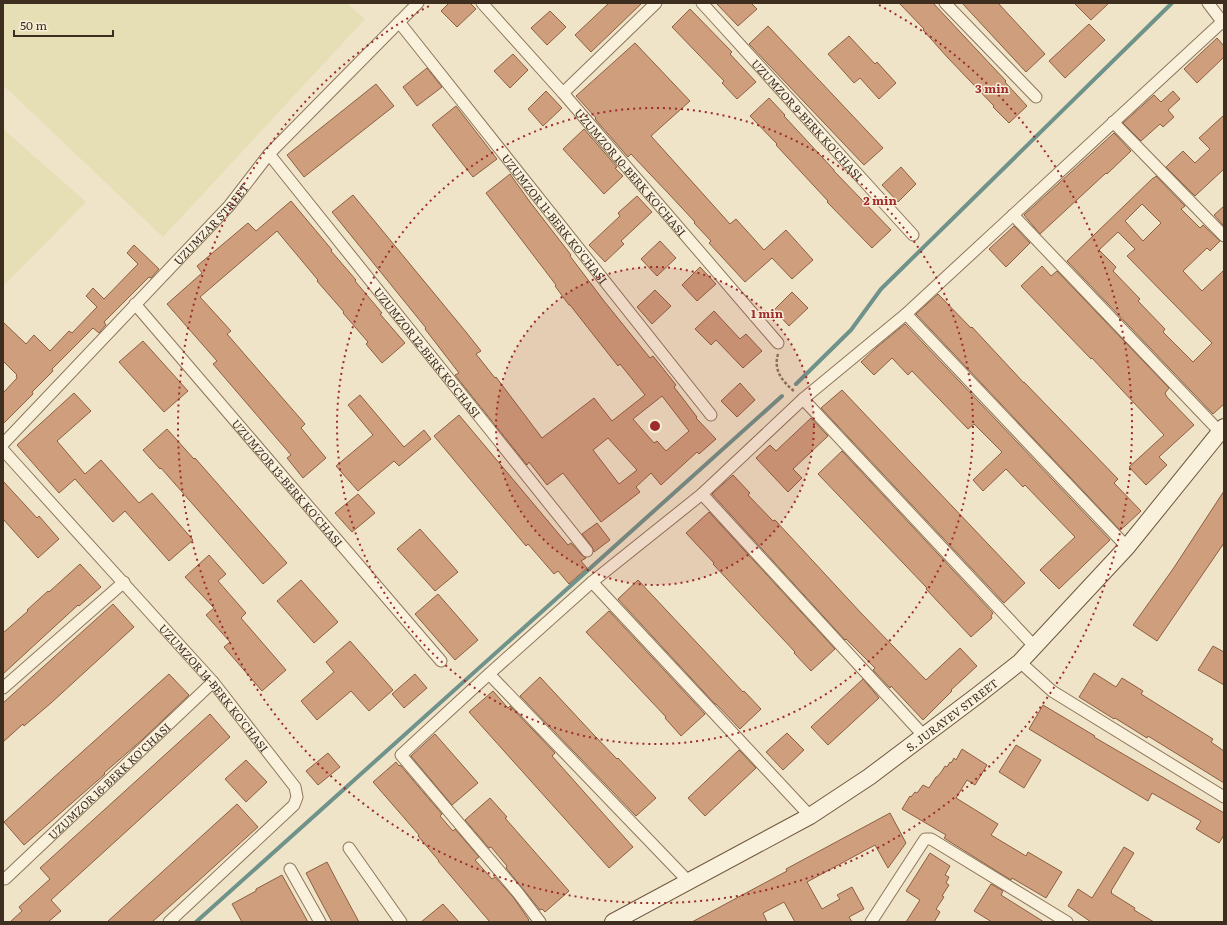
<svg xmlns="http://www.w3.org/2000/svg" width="1227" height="925" viewBox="0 0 1227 925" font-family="Literata,serif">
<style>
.farmland{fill:#e6deb5}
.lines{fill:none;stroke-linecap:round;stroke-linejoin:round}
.stream{stroke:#6f938a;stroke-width:4}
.building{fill:#cf9f7d;stroke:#8d5f41;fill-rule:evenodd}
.street-casing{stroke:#8d765c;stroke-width:13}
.secondary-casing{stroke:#6f573f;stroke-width:18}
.path{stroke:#8d765c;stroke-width:2.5;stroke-dasharray:3 2;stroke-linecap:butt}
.street{stroke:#faf1dc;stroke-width:11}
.secondary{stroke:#faf1dc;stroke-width:16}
.ring{fill:none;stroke:#9e2a2b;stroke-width:2;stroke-dasharray:2 4}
.labels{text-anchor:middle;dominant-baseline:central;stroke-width:3;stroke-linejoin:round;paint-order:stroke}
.street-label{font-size:11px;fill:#3d2e20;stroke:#f7eed8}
.centre{fill:#9e2a2b;stroke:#f7eed8;stroke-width:2}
.ring-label{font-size:12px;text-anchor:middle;font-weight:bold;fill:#9e2a2b;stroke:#f7eed8;stroke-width:3;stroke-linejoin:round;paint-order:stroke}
</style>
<rect width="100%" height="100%" fill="#f0e4c8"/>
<!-- farmland -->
<g class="farmland">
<path d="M3 3H346L365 19 163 237 3 85Z"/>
<path d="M3 129 86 202 3 286Z"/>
</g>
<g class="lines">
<!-- stream -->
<g class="stream">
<path d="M796 384 851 330 881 289 1172 3"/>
<path d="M196 922 782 396"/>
</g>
</g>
<!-- building -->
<g class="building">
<path d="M449 3H470L476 9 457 27 441 11Z"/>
<path d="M609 3H642L591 52 575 35Z"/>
<path d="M716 3H751L757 9 738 26Z"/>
<path d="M899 3H933L1006 81 1005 82 1027 106 1009 123 993 107 994 106 948 58 923 30 924 29Z"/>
<path d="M962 3H998L1045 54 1026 72Z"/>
<path d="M1074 3H1109L1091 20Z"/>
<path d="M690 9 732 52 730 54 756 82 737 99 722 83 724 81 672 27Z"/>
<path d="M550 11 566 27 547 45 531 28Z"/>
<path d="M1089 24 1105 40 1065 78 1049 61Z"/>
<path d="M768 26 883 148 864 165 749 44Z"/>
<path d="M849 36 875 64 877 62 896 83 879 99 860 78 854 83 828 54Z"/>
<path d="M1217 38 1224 46V57L1197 83 1184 69Z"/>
<path d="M635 43 690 101 651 136 730 224 736 219 764 250 786 230 813 260 792 279 772 258 745 282 709 243 711 241 694 223 695 222 668 193 631 154 628 157 595 119 596 118 576 96Z"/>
<path d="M513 54 528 70 510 88 494 71Z"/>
<path d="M427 68 442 87 417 106 403 87Z"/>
<path d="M376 84 394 106 304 177 287 155Z"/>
<path d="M546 91 562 108 543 126 528 109Z"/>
<path d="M1173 91 1180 99 1168 110 1174 117 1163 127 1160 124 1141 141 1123 123 1154 95 1161 102Z"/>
<path d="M769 98 785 115 784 116 834 170V171L891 230 872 248 827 202 828 201 776 145 777 144 750 116Z"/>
<path d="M456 106 497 159 473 177 432 125Z"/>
<path d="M1224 115V169L1195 196 1166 167 1183 151 1195 163 1210 149 1199 138Z"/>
<path d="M584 129 617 167 615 168 623 176 604 194 563 149Z"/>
<path d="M1114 133 1131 151 1107 174 1106 173 1040 234 1024 215Z"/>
<path d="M901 167 916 184 898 202 882 185Z"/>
<path d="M510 174 530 202 571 255 570 256 604 301 650 358 653 356 676 385 674 387 697 417 696 418 716 439 699 454 697 452 661 485 651 473 636 487 640 492 601 522 563 473 547 485 529 462 527 465 455 375 459 373 425 329 426 328 332 212 353 195 466 332 481 351 476 354 495 378 496 377 542 438 594 398 612 421 645 395 620 364 618 366 570 305H569L555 286 556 285 486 193ZM662 396 689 431 666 451 657 441 654 443 633 419ZM608 438 637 470 619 484 593 450Z"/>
<path d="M1156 176 1185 206 1181 209 1200 228 1203 225 1220 241 1210 251 1207 248 1183 271 1202 291 1224 270V404L1213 414 1067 261 1153 178H1154ZM1142 204 1161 223 1143 241 1125 221ZM1118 232 1135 249 1127 256 1212 343 1193 362 1163 332 1165 329 1138 301 1140 299 1113 271 1116 267 1099 250Z"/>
<path d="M637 196 652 212 621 241 624 244 605 262 589 245 620 216 618 213Z"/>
<path d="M291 201 332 250 331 251 356 280 355 281 382 313 380 314 405 343 382 363 366 344 368 342 343 313 344 312 317 281 318 280 277 231 200 297 231 331 227 334 305 424 301 428 326 458 303 478 287 458 291 455 213 364 217 361 167 304 202 273 197 266 248 223 256 231Z"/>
<path d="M1224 206V226L1214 215Z"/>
<path d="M1014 226 1030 243 1006 267 989 249Z"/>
<path d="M660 241 676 258 657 276 641 259Z"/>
<path d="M134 245 159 269 151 278 149 277 104 322 106 325 99 333 93 328 52 369 53 371 32 392 33 394 3 424V393L17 378 16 376 17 375 3 361V322L26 344 34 335 50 351 69 331 72 333 97 307 86 296 93 288 104 299 138 264 127 253Z"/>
<path d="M1042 266 1051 276 1057 271 1169 388 1165 393 1167 397 1194 425 1159 457 1167 465 1146 485 1129 467 1164 435 1092 358 1091 359 1021 286Z"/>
<path d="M700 267 716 284 697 301 682 285Z"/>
<path d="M655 290 671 306 652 324 637 307Z"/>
<path d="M792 292 808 308 789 326 774 310Z"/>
<path d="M938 294 971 328 972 327 1024 383V382L1118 479 1114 483 1141 511 1125 526 1120 530 916 314Z"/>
<path d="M714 311 740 339 746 334 762 351 743 368 716 340 711 345 695 329Z"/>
<path d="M905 324 1110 540 1059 589 1040 570 1075 537 1025 485 1023 487 1006 469 983 491 973 480 1002 452 974 424 968 429 912 371 908 375 892 358 874 375 861 362 877 347Z"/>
<path d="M143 341 188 391 164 412 119 362Z"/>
<path d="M740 383 755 400 737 417 721 401Z"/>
<path d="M842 390 1025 583 1004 603 821 408Z"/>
<path d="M74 393 91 411 57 441 85 474 101 460 139 503 152 493 193 540 169 561 125 511 113 522 75 479 59 493 17 445Z"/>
<path d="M360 395 404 447 424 430 431 439 399 466 394 461 358 491 336 466 373 435 348 405Z"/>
<path d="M459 415 568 545 571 543 582 555 586 558 581 561 587 568 569 584 558 571 554 574 528 544 526 546 434 436Z"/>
<path d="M811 418 828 436 793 469 802 478 788 492 756 458 770 445 776 451Z"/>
<path d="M167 429 194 459 195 458 287 563 263 584 161 468 160 469 143 450Z"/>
<path d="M842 451 993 613 991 616 992 618 971 637 926 589 927 588 818 474Z"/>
<path d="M733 475 750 493 748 495 773 521 775 520 861 613 926 680 960 648 977 666 951 690 952 691 923 720 891 686 890 688 873 670 875 668 846 639 845 640 712 494Z"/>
<path d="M3 481 37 518 39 516 59 539 38 558 3 519Z"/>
<path d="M1224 491V543L1157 641 1133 625 1173 569Z"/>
<path d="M358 494 375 513 352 532 335 513Z"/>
<path d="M709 512 835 649 811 671 794 653 795 652 713 564 714 563 686 533Z"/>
<path d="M597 523 610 540 594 552 592 547 582 534Z"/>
<path d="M420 529 458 572 435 591 397 549Z"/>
<path d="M209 555 226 574 218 581 246 613 241 618 286 670 262 691 224 647 230 642 206 615 214 608 185 577Z"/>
<path d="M80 564 101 587 79 606 78 605 3 674V633L28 611 27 610 48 591 49 592Z"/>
<path d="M301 580 338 622 314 643 277 601Z"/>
<path d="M638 580 743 692 744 691 761 709 740 729 716 704H715L618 599Z"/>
<path d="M438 594 478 640 455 660 415 614Z"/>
<path d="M113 604 134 627 51 703 24 726 23 724 3 742V703Z"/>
<path d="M609 611 705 714 681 736 665 718 666 717 586 632Z"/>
<path d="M350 641 393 690 369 711 351 691 317 720 301 701 334 672 326 662Z"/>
<path d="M1213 646 1224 652V685L1198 670Z"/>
<path d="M1094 673 1116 687 1122 678 1143 691 1141 694 1213 739 1211 742 1224 751V783L1148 736 1147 738 1115 718 1114 719 1079 697Z"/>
<path d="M169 674 189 695 143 739 104 773 105 774 24 845 4 822Z"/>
<path d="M415 674 427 688 404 708 392 694Z"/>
<path d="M540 677 593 734 617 759 618 758 656 798 636 816 520 696Z"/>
<path d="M863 679 879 698 828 745 811 727Z"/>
<path d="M493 691 508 708 510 706 555 753 552 756 633 847 609 868 469 712Z"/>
<path d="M1043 705 1095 736 1094 737 1224 813V835L1219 843 1196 829 1201 821 1152 793 1148 801 1029 729Z"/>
<path d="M210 714 230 737 51 900 61 911 48 922H10L22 911 19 907 50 879 40 868Z"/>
<path d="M787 733 804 750 783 770 766 752Z"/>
<path d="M435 734 478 783 452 805 411 756Z"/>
<path d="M1016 745 1041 760 1024 788 999 772Z"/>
<path d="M962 749 987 765 975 785 967 780 956 798 998 824 991 835 1026 856 1028 852 1062 872 1046 898 1012 878 1011 880 998 872 944 838 946 835 902 809 910 796 911 797 915 792 917 793 923 785 929 788 936 777H937L942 771 945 766 947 767 950 762 951 763 954 758 956 760Z"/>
<path d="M739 750 756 768 705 816 688 798Z"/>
<path d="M328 753 340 767 318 785 306 771Z"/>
<path d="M246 760 267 782 246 802 225 779Z"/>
<path d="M396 762 399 766 400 765 442 814 440 816 453 831 455 829 479 857 475 860 492 879 495 877 513 897 529 920 527 922H490L438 861H439L418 836 419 835 373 782Z"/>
<path d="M490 798 507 817 505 818 569 891 545 912 542 909 540 910 506 868 507 866 491 847 489 848 465 820Z"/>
<path d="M237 804 258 827 196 883 152 922H107Z"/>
<path d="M890 813 906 843 888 868 875 845 807 882 822 909 840 899 837 895 852 887 864 909 849 917 852 922H795L784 902 763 913 767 922H692L787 871 786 869Z"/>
<path d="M1124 847 1134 853 1111 891 1112 892 1111 893 1135 908 1134 910 1154 922H1091L1068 906 1078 889 1092 898Z"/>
<path d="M930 853 950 866 945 875 949 877 946 883 949 885 942 896 944 897 936 909 940 912 934 922H906L920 900 906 891Z"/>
<path d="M327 862 339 885 359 922H332L318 896 306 873Z"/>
<path d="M282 875 308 922H242L232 904 256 891V889Z"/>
<path d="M991 884 1003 891 1001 895 1044 922H992L974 911Z"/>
<path d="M443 904 459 922H421Z"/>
</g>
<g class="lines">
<defs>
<g id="street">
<path id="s1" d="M482 3 563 93 778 343"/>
<path id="s2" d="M702 3 913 235"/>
<path d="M945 3 1036 97"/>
<path d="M1208 3 1224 24"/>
<path id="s3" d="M399 22 711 415"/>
<path d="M563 93 656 3"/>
<path d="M1113 122 1224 236"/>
<path id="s4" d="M269 154 587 551"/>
<path d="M1013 215 1220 432"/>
<path id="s5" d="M135 304 441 661"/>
<path d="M906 314 1127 547"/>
<path d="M803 399 1035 647"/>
<path id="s6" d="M3 444 229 206 269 154 418 3"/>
<path id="s7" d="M3 450 213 682 295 787 297 797 294 805 169 922"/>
<path d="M702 494 924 736"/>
<path d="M592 582 810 816"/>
<path d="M1020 662 1052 691 1224 797"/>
<path d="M489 674 689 882"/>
<path d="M3 688 124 582"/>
<path d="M349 848 401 922"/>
<path d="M290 869 320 922"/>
<path id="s8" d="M5 879 213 682"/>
<path d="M540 922 518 893 401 755 489 674 592 582 702 494 803 399 906 314 1222 22"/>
<path d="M871 922 923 842 925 839H931L1067 922"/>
</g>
<g id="secondary">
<path id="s9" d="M613 922 810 816 869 777 978 695 1020 662 1127 547 1224 427"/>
</g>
</defs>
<!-- street casing -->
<use href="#street" class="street-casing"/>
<!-- secondary casing -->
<use href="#secondary" class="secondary-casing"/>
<!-- path -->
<path class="path" d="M778 354C773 371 783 382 795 392"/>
<!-- street -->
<use href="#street" class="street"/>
<!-- secondary -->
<use href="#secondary" class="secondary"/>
</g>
<!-- distance rings -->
<circle cx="655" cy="426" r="159" fill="#9e2a2b" fill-opacity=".12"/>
<g class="ring">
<circle cx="655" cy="426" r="159"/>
<circle cx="655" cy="426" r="318"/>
<path d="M879 5A477 477 0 1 1 431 5"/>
</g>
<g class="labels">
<!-- street labels -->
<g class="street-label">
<text stroke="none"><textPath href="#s2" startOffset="157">UZUMZOR 9-BERK KO'CHASI</textPath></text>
<text stroke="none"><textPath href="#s1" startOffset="225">UZUMZOR 10-BERK KO'CHASI</textPath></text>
<text stroke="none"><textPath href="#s3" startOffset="251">UZUMZOR 11-BERK KO'CHASI</textPath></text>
<text stroke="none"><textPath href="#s6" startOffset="303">UZUMZAR STREET</textPath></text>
<text stroke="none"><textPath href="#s4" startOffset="254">UZUMZOR 12-BERK KO'CHASI</textPath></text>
<text stroke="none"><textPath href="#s5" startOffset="235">UZUMZOR 13-BERK KO'CHASI</textPath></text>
<text stroke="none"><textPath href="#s7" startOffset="318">UZUMZOR 14-BERK KO'CHASI</textPath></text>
<text stroke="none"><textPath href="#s9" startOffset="398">S. JURAYEV STREET</textPath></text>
<text stroke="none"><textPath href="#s8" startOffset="143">UZUMZOR 16-BERK KO'CHASI</textPath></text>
</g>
</g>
<circle cx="655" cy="426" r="6" class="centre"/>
<g class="ring-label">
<text x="992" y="93">3 min</text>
<text x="880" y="205">2 min</text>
<text x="767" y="318">1 min</text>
</g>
<!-- border -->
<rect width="1227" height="925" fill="none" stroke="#3d2e20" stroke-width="8"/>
<!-- scale -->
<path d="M14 30v6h99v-6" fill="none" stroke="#3d2e20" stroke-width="2"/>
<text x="20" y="30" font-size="12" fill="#3d2e20" stroke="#f7eed8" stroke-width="3" paint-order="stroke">50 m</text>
</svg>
